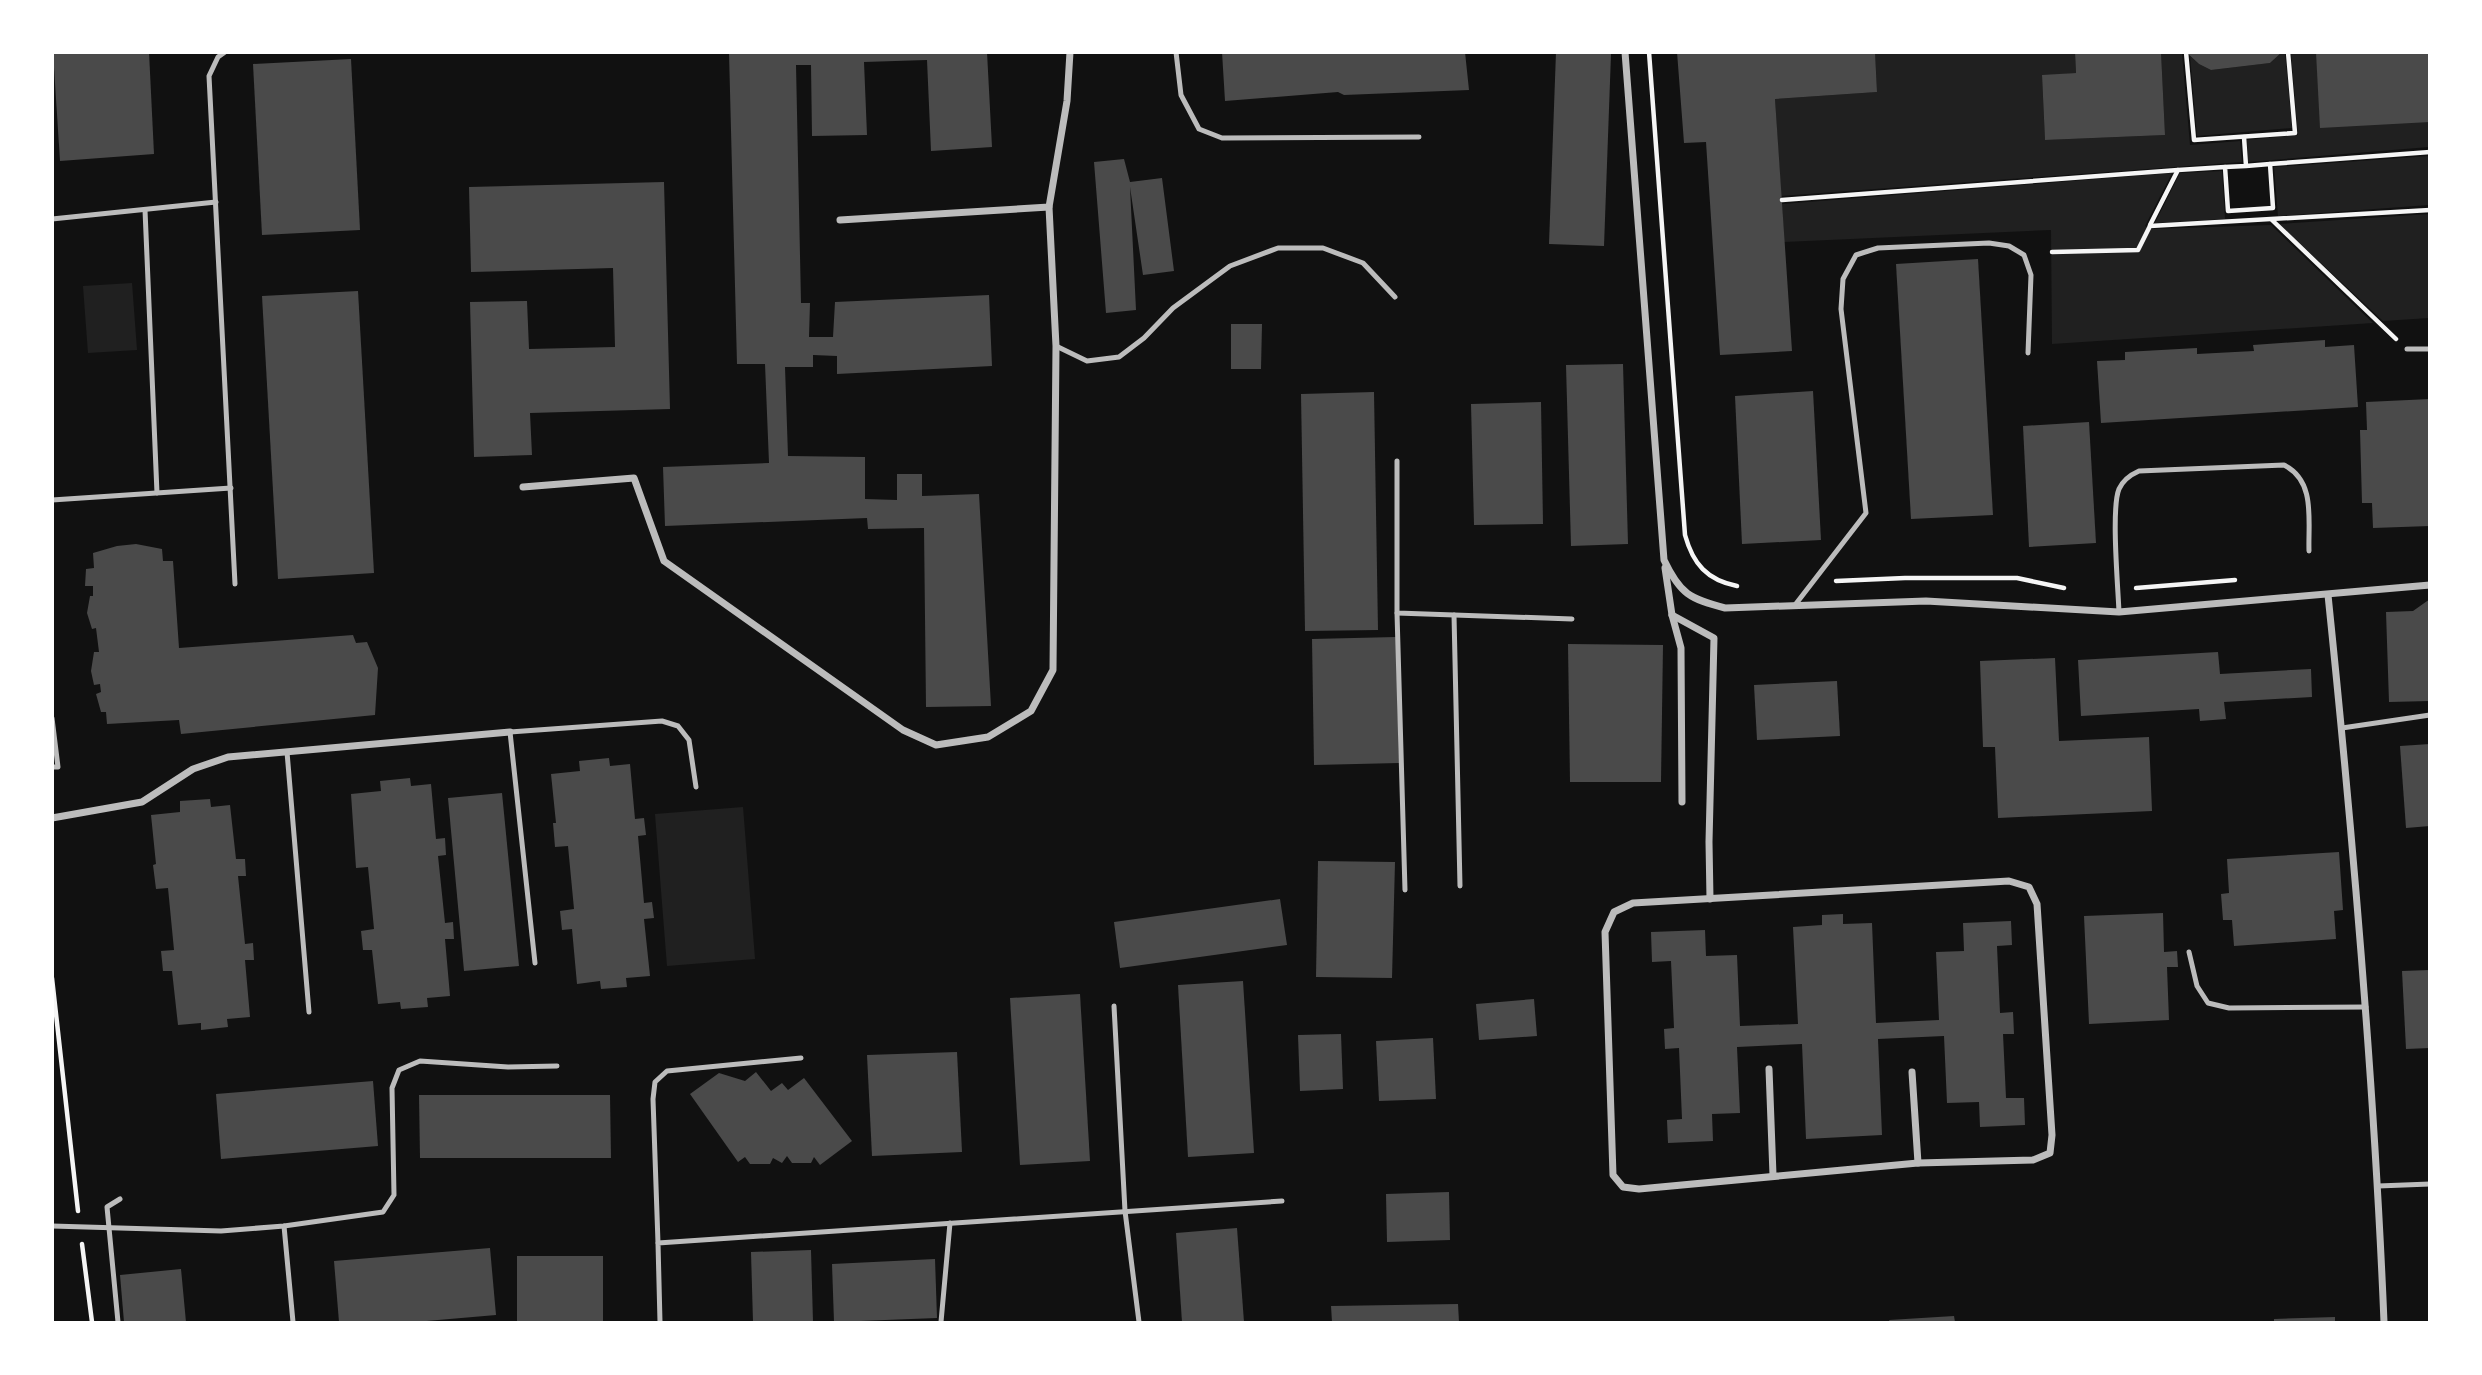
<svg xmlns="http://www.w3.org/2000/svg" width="2482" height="1375" viewBox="0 0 2482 1375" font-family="Mulish,sans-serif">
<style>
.green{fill:#202020}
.building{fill:#4a4a4a}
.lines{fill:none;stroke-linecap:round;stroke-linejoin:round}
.path{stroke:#f5f5f5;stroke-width:4.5}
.service{stroke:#bcbcbc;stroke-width:5}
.minor{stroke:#bcbcbc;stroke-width:7}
</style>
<rect width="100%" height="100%" fill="#111"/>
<!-- green -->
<g class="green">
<path d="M1875 53H2075L2076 73 2042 76 2045 140 2165 135 2161 53H2182L2190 145 2240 141 2242 162 1781 196 1775 99 1877 92Z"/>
<path d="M2281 53H2285L2292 128 2197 136 2190 56 2199 64 2211 70 2270 63Z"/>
<path d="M2291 53H2316L2429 122V147L2248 162 2247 140 2298 135Z"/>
<path d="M2429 156V205L2278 216 2274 167Z"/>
<path d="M2222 171 2225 219 2155 223 2180 173Z"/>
<path d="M2172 173 2145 226 2152 229 2271 225 2373 323 2052 344 2051 230 1784 242 1782 204Z"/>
<path d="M2429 214V318L2383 321 2279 224Z"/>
<path d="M132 283 137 350 88 353 83 286Z"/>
<path d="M743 807 755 959 667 966 655 814Z"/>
</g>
<!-- building -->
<g class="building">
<path d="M53 52H149L154 154 60 161Z"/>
<path d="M729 52H987L992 147 931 151 927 60 864 62 867 135 812 136 811 65H796L801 303H810L809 337H833L835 302 989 295 992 366 837 374V356L813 355V367H785L788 456 865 457V499L897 500V474H922V496L979 494 991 706 926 707 924 528 868 529 867 518 665 526 663 467 769 463 765 364H737Z"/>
<path d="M1222 52H1465L1469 90 1344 95 1338 92 1225 101Z"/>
<path d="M1556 52 1611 54 1604 246 1549 244Z"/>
<path d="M1677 52H1875L1877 92 1775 99 1792 351 1720 355 1706 142 1684 143Z"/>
<path d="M2075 52H2161L2165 135 2045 140 2042 75 2076 73Z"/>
<path d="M2186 52H2282L2270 63 2211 70 2199 64Z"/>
<path d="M2316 52H2430V122L2320 128Z"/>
<path d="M351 59 360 230 262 235 253 64Z"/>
<path d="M1124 159 1130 182 1162 178 1174 271 1143 275 1130 187 1136 310 1106 313 1094 162Z"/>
<path d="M664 182 670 409 530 413 532 455 474 457 470 302 527 301 529 349 615 347 613 268 471 272 469 187Z"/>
<path d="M1978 259 1993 515 1911 519 1896 264Z"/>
<path d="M358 291 374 573 278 579 262 296Z"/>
<path d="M1231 324H1262L1261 369H1231Z"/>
<path d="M2325 340V347L2354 345 2358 407 2101 423 2097 361 2125 360V352L2197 348V354L2254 351 2253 345Z"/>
<path d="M1623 364 1628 544 1571 546 1566 365Z"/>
<path d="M1813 391 1821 540 1742 544 1735 396Z"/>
<path d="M1374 392 1378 630 1305 631 1301 394Z"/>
<path d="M2430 399V526L2373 528 2372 503H2362L2360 430H2367L2366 402Z"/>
<path d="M1541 402 1543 524 1474 525 1471 404Z"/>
<path d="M2089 422 2096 543 2029 547 2023 426Z"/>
<path d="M136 544 162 549 163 561H173L179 648 353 635 356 643 367 642 378 668 375 715 181 734 179 720 107 724 106 712H101L96 694 101 692 100 684 94 685 91 671 94 652H99L96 628 92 629 87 613 90 596H93V586H85L86 569 94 568 93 553 117 546Z"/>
<path d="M2430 599V701L2389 702 2386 612 2413 611Z"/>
<path d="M1396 637 1399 763 1314 765 1312 639Z"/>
<path d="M1568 644 1663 645 1661 782H1570Z"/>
<path d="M2218 652 2220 674 2311 669 2312 697 2224 702 2226 719 2200 721 2199 709 2081 716 2078 660Z"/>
<path d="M2055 658 2059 741 2149 737 2152 811 1998 818 1995 747H1983L1980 661Z"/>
<path d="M1837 681 1840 736 1757 740 1754 685Z"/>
<path d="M2430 744V826L2406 828 2400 746Z"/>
<path d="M609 758 610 766 630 764 635 819 644 818 646 835 638 836 644 903 652 902 654 918 644 919 650 976 626 978 627 987 601 989 600 981 577 984 572 929 562 930 560 911 574 909 568 846 555 847 553 823H556L551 774 580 771 579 761Z"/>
<path d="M410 778 411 786 431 784 436 839 445 838 446 855 438 856 445 923 453 922 454 939H445L450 996 427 998 428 1007 401 1009 400 1002 378 1004 372 950H363L361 931 374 929 368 867 356 868 351 794 381 791 380 781Z"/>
<path d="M502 793 519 966 464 971 448 798Z"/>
<path d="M210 799 211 807 230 805 236 859H245L246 876H238L245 944 253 943 254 960H245L250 1017 227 1019 228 1027 201 1030V1023L178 1025 172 971H163L161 951 174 950 168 888 156 889 153 865 156 864 151 815 180 812V801Z"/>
<path d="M2339 852 2343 910 2334 911 2336 939 2234 946 2232 920H2223L2221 894 2229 893 2227 859Z"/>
<path d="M1318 861 1395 862 1392 978 1316 977Z"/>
<path d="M1280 899 1287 945 1120 968 1114 922Z"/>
<path d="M2163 913 2164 952 2177 951 2178 967H2167L2169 1020 2089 1024 2084 916Z"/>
<path d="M1843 914V924L1872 923 1876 1023 1939 1020 1936 952 1964 951 1963 923 2011 921 2012 945 1997 946 2000 1013 2013 1012 2014 1034H2003L2006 1098H2024L2025 1125 1980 1127 1979 1102 1947 1103 1944 1036 1878 1039 1882 1135 1806 1139 1802 1044 1737 1047 1740 1113 1712 1114 1713 1141 1668 1143 1667 1120 1682 1119 1679 1048 1665 1049 1664 1029 1674 1028 1671 961 1652 962 1651 932 1705 930 1706 956 1737 955 1740 1026 1798 1024 1793 927 1822 925V915Z"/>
<path d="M2430 970V1048L2406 1049 2402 971Z"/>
<path d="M1243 981 1254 1153 1188 1157 1178 985Z"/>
<path d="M1080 994 1090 1161 1020 1165 1010 998Z"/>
<path d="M1534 999 1537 1036 1479 1040 1476 1004Z"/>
<path d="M1341 1034 1343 1089 1300 1091 1298 1035Z"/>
<path d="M1433 1038 1436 1099 1379 1101 1376 1041Z"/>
<path d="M957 1052 962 1152 872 1156 867 1055Z"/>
<path d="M756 1072 771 1091 782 1083 788 1090 804 1078 852 1141 820 1165 814 1157 811 1163H792L787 1156 782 1163 773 1158 770 1164H750L745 1157 738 1162 690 1094 719 1073 745 1081Z"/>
<path d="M373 1081 378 1146 221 1159 216 1094Z"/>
<path d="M419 1095H610L611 1158H420Z"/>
<path d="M1449 1192 1450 1240 1387 1242 1386 1194Z"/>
<path d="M1237 1228 1244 1322H1182L1176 1233Z"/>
<path d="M490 1248 496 1315 415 1322H339L334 1261Z"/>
<path d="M811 1250 813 1322H753L751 1252Z"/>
<rect x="517" y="1256" width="86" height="66"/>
<path d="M935 1259 937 1318 834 1322 832 1264Z"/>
<path d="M181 1269 186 1322H124L120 1275Z"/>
<path d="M1458 1304 1459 1322H1332L1331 1306Z"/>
<path d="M1954 1316 1955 1322H1890L1889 1320Z"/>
<path d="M2335 1317V1322H2274V1319Z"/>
</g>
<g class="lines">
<!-- path -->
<g class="path">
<path d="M1649 52 1685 535C1693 564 1707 580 1737 586"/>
<path d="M2186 52 2194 140 2295 133 2288 52"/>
<path d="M2244 137 2246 166 2225 167 2228 211 2273 208 2270 164 2246 166"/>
<path d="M2270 164 2430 152"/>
<path d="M1782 200 2178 170"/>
<path d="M2272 220 2396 339"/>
<path d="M2150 225 2178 170 2225 167"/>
<path d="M2052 252 2138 250 2150 226 2430 210"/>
<path d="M1836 581 1905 578H2017L2064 588"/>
<path d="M2136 588 2235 580"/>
<path d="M52 978 78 1211"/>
<path d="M82 1244 92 1322"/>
</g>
<!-- service -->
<g class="service">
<path d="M225 52 218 57 209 76 235 584"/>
<path d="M1176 52 1181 95 1199 129 1222 138 1419 137"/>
<path d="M145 210 157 493"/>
<path d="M52 219 216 202"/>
<path d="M1056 346 1087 361 1119 357 1144 338 1173 308 1230 266 1278 248H1323L1363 263 1395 297"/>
<path d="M2407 349H2430"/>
<path d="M1397 461V613L1572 619"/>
<path d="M52 500 231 488"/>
<path d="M1795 605 1866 513 1841 309 1843 279 1856 255 1878 248 1989 243 2009 246 2024 255 2031 275 2028 353"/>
<path d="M2119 612C2118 587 2111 508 2119 489 2123 480 2130 475 2139 471L2284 465C2316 481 2308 520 2309 551"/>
<path d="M1397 613 1405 890"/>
<path d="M1454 615 1460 886"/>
<path d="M52 718 58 767H52"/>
<path d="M2342 728 2430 715"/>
<path d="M287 752 309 1012"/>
<path d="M2189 952 2197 986 2208 1003 2229 1008 2366 1007"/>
<path d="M535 963 510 732 662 721 678 726 689 740 696 787"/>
<path d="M1114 1006 1125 1211 1139 1322"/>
<path d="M2378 1186 2430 1184"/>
<path d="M52 1226 221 1231 284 1226 383 1212 394 1195 392 1088 399 1070 420 1061 508 1067 557 1066"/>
<path d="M284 1226 293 1322"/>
<path d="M658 1243 653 1099 655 1082 667 1071 801 1058"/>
<path d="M118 1322 107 1207 120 1199"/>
<path d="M660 1322 658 1243 1282 1201"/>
<path d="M941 1322 950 1223"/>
</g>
<!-- minor -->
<g class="minor">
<path d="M1625 52 1664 560C1680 594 1690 599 1725 608L1926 601 2119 612 2430 585"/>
<path d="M840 220 1049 207 1067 101 1070 52"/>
<path d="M523 487 634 478 664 561 903 730 936 745 988 737 1031 711 1053 670 1056 346 1049 207"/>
<path d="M1665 568 1672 615 1681 648 1682 802"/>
<path d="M2328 595C2353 837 2374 1079 2384 1322"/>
<path d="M1672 615 1714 638 1709 842 1710 899"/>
<path d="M52 818 142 802 193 769 228 757 510 732"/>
<path d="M2009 881 2029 887 2037 904 2052 1135 2050 1153 2033 1160 1918 1163 1639 1189 1623 1187 1613 1175 1605 932 1614 912 1633 903Z"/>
<path d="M1769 1069 1773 1175"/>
<path d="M1912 1072 1918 1163"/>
</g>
</g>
<!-- border -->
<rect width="2482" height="1375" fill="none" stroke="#ffffff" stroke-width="108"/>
</svg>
